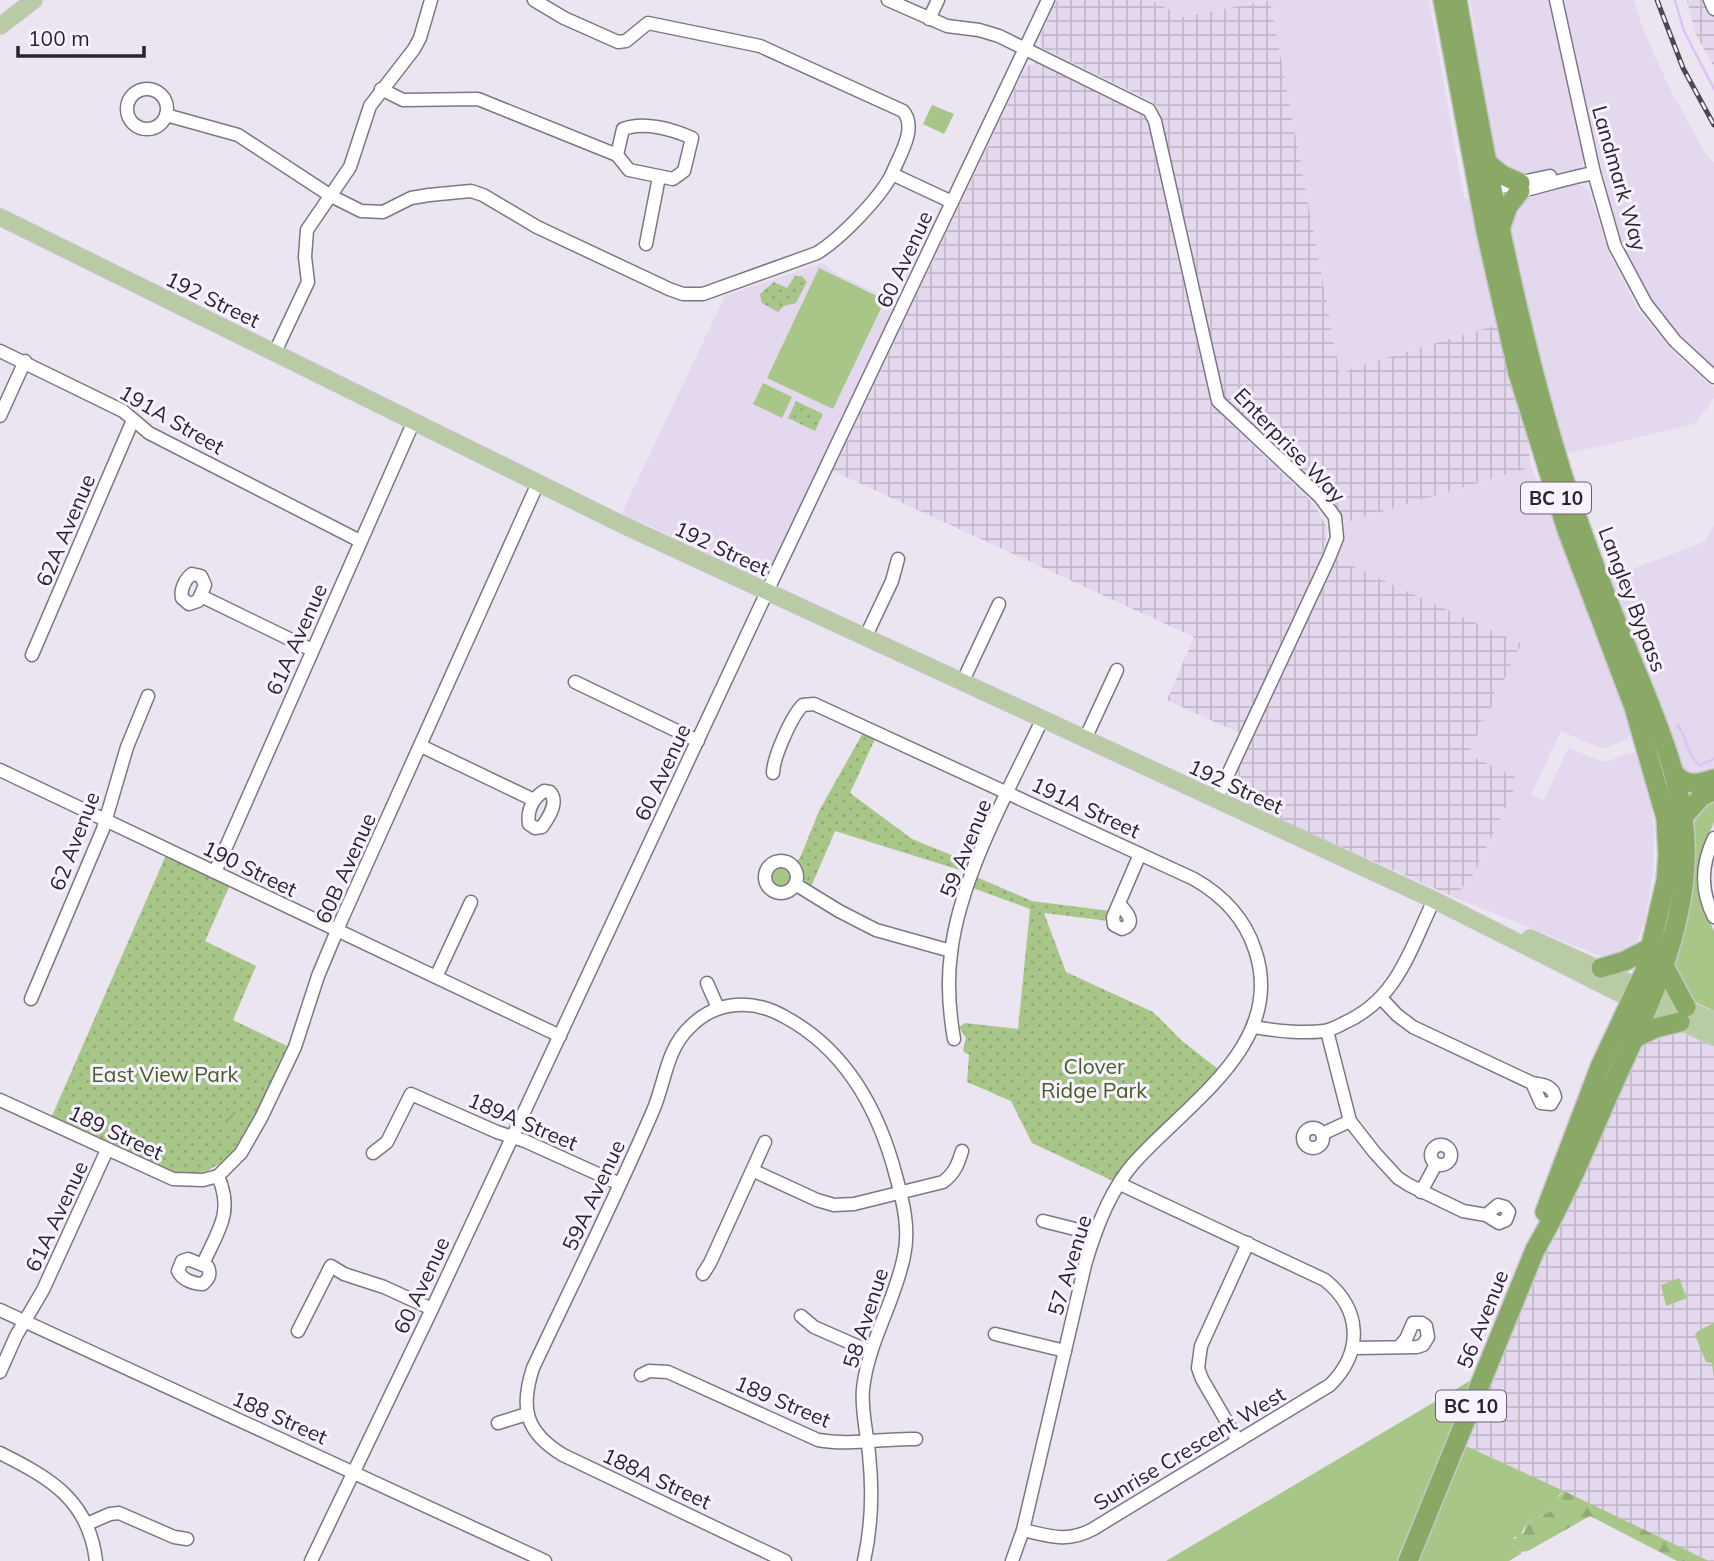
<svg xmlns="http://www.w3.org/2000/svg" width="1714" height="1561" viewBox="0 0 1714 1561" font-family="Mulish,sans-serif">
<style>
.built{fill:#e3d8ed}
.industrial{fill:url(#industrial-grid)}
.grass{fill:#a9c689}
.forest{fill:url(#forest-firs)}
.park{fill:url(#park-dots)}
.garden{fill:url(#garden-furrows)}
.lines{fill:none;stroke-linecap:round;stroke-linejoin:round}
.stream{stroke:#ddc3f5;stroke-width:2.5}
.minor-casing{stroke:#7d7783;stroke-width:15}
.major-casing{stroke:#c7c6c8;stroke-width:18}
.highway-casing{stroke:#c7c6c8;stroke-width:22}
.minor{stroke:#fff;stroke-width:12}
.major{stroke:#b9cba4;stroke-width:16}
.highway{stroke:#8aa967;stroke-width:19}
.rail-casing{stroke:#4a474d;stroke-width:5}
.rail{stroke:#f8f1ff;stroke-width:2.5;stroke-dasharray:8;stroke-linecap:butt}
.labels{text-anchor:middle;dominant-baseline:central;stroke-width:6;stroke-linejoin:round;paint-order:stroke}
.shield{fill:#f8f1ff;stroke:#66626a;stroke-width:2}
.shield-label{font-size:19px;font-weight:bold;fill:#28252a}
.street-label{font-size:21px;fill:#28252a;stroke:#f8f1ff}
.park-label{font-size:21px;fill:#435d22;stroke:#f8f1ff}
</style>
<defs>
<pattern id="industrial-grid" width="8" height="8" patternUnits="userSpaceOnUse" patternTransform="scale(1.75)"><rect width="8" height="8" fill="#e3d8ed"/><path d="M0 4h8M4 0v8" fill="none" stroke="#c3b9cb"/></pattern>
<pattern id="forest-firs" width="22" height="20" patternUnits="userSpaceOnUse" patternTransform="scale(1.75)"><rect width="22" height="20" fill="#a9c689"/><path d="M5 1l3.5 6h-7zM16 11l3.5 6h-7z" fill="#91aa76"/></pattern>
<pattern id="park-dots" width="8" height="8" patternUnits="userSpaceOnUse" patternTransform="scale(1.75)"><rect width="8" height="8" fill="#a9c689"/><path d="M2 2h.1M6 6h.1" fill="none" stroke="#91aa76" stroke-width="1.8" stroke-linecap="round"/></pattern>
<pattern id="garden-furrows" width="10" height="10" patternUnits="userSpaceOnUse" patternTransform="scale(1.75)"><rect width="10" height="10" fill="#a9c689"/><path d="M-1 1l2-2M0 10L10 0M9 11l2-2" fill="none" stroke="#91aa76"/></pattern>
</defs>
<rect width="100%" height="100%" fill="#ebe4f1"/>
<!-- built -->
<g class="built">
<path d="M1149 0H1265L1175 18 1176 13Z"/>
<path d="M1270 0H1429L1464 198 1469 199 1470 203 1496 325 1353 368 1340 374Z"/>
<path d="M1470 0H1548L1584 157 1582 166 1579 169 1520 177 1503 170 1494 154 1477 61 1475 28Z"/>
<path d="M1563 0H1633L1645 34 1669 87 1705 153 1714 162V370L1686 346 1657 312 1627 258 1613 218Z"/>
<path d="M1574 184 1582 186 1589 191 1609 253 1638 310 1674 353 1714 388V398L1695 424 1566 454 1538 358 1509 224 1519 202 1530 195Z"/>
<path d="M822 263 839 275 897 303 769 571 764 576 754 577 678 543 674 538 636 519 629 520 621 515 725 296Z"/>
<path d="M1531 467 1548 503 1591 626 1633 731 1626 740 1603 749 1561 731 1531 795 1544 800 1568 748 1604 762 1631 753 1637 754 1649 792 1654 829 1653 872 1645 921 1634 948 1605 958 1454 897 1473 875 1516 785 1515 777 1468 755 1496 688 1499 689 1337 559 1344 540V523Z"/>
<path d="M1714 525V773L1699 778 1684 771 1681 764 1671 732 1609 578 1706 541Z"/>
</g>
<!-- industrial -->
<g class="industrial">
<path d="M1057 0H1149L1177 13 1176 18 1270 0 1340 374 1353 368 1496 325 1506 349 1527 435 1531 467 1344 523 1333 502 1225 399 1219 384 1158 108 1151 101 1042 48 1039 39Z"/>
<path d="M1687 0H1714V67L1696 35Z"/>
<path d="M1037 63 1133 107 1147 120 1211 405 1314 504 1326 526V543L1320 560 1239 733 1167 700 1194 637 833 471 1023 72 1027 66Z"/>
<path d="M1337 559 1521 644 1499 690 1496 689 1493 695 1496 696 1485 721 1482 720 1480 724 1482 726 1468 754 1515 777 1516 785 1473 875 1454 897 1249 806 1234 796 1231 791V785Z"/>
<path d="M1677 1029 1714 1044V1561H1709L1466 1446 1548 1244 1639 1047 1644 1041Z"/>
</g>
<!-- grass -->
<g class="grass">
<path d="M932 105 954 114 944 134 923 124Z"/>
<path d="M819 268 885 300 833 409 767 378Z"/>
<path d="M763 383 792 397 782 418 753 404Z"/>
<path d="M1714 801V822L1700 857 1697 873 1705 912 1714 931V1011L1693 1001 1673 965C1681 937 1690 909 1694 880 1697 855 1689 827 1700 805Z"/>
<circle cx="780" cy="877" r="11"/>
<path d="M1679 1278 1687 1298 1666 1306 1661 1285Z"/>
<path d="M1714 1323V1378L1712 1363 1706 1362 1695 1335 1698 1331Z"/>
<path d="M1471 1380 1397 1561H1166L1458 1388Z"/>
<path d="M1466 1446 1564 1491 1559 1495 1553 1510 1526 1523 1520 1537H1514L1513 1546 1522 1553 1509 1561H1418Z"/>
</g>
<!-- forest -->
<path class="forest" d="M1564 1491 1709 1561H1677L1590 1516 1528 1551 1521 1552 1513 1546 1512 1541 1524 1532 1526 1523 1553 1510 1556 1500Z"/>
<!-- park -->
<g class="park">
<path d="M795 276H802L807 282 796 303 784 306 778 312 762 303 760 294 774 282 787 288Z"/>
<path d="M796 401 823 414 815 431 788 418Z"/>
<path d="M864 731 876 737 850 793 912 839 971 863 966 872 835 831 811 887 802 878 794 863 800 858 819 811Z"/>
<path d="M166 855 230 885 205 941 256 966 233 1020 287 1046 260 1105 233 1152 221 1163 207 1171 189 1174 169 1171 52 1116Z"/>
<path d="M974 876 1032 901 1110 911 1108 921 1044 913 1066 972 1153 1012 1181 1040 1218 1069 1115 1182 1032 1143 1011 1101 967 1082 969 1054 965 1053 963 1050 966 1038 959 1027 965 1023 1018 1029 1030 909 970 887Z"/>
</g>
<!-- garden -->
<path class="garden" d="M229 1108 235 1110C239 1118 237 1128 228 1132L225 1120Z"/>
<g class="lines">
<!-- stream -->
<g class="stream">
<path d="M1675 0 1684 31 1714 89"/>
<path d="M1677 725C1688 736 1686 757 1700 765L1714 759"/>
</g>
<defs>
<g id="minor">
<path d="M534 0 564 18 618 42 626 41 648 23 760 46 903 111C918 128 899 156 892 174"/>
<path d="M888 0 947 26 979 30 999 36 1149 110 1155 121 1218 401 1320 497 1335 517 1337 538 1329 558 1216 800"/>
<path d="M1556 0 1594 173 1615 246 1646 304 1675 341 1714 377"/>
<path d="M1710 0 1714 9"/>
<path d="M929 19 938 0"/>
<path d="M381 89 403 100 478 99 617 155 629 170 673 179 684 171 692 138C672 129 644 121 623 129L617 155"/>
<circle cx="147" cy="109" r="20"/>
<path d="M166 115 238 135 331 196 361 211 383 212 411 198 429 195 471 191 483 195 537 227 669 289 683 294H703L817 253C840 239 880 198 892 174L952 202"/>
<path d="M1486 190 1550 176"/>
<path d="M1513 193C1541 187 1566 178 1594 173"/>
<path d="M646 244 659 177"/>
<path d="M0 351 123 411 149 433 360 541"/>
<path d="M275 352 308 282 305 257 307 230 350 167 370 106 414 49 420 38 431 0"/>
<path d="M0 416 25 361"/>
<path d="M192 574 201 576 205 585 198 601 189 604 182 598C180 590 185 579 192 574Z"/>
<path d="M201 596 312 650"/>
<path d="M865 638 892 581 898 559"/>
<path d="M32 655 133 420"/>
<path d="M575 682 698 741"/>
<path d="M962 683 999 604"/>
<path d="M1085 739 1117 670"/>
<path d="M421 746 534 800"/>
<path d="M0 770 560 1036"/>
<path d="M773 773C773 758 792 715 803 705L814 704 1194 879C1222 895 1245 919 1255 950 1287 1044 1186 1104 1133 1164 1109 1192 1095 1230 1085 1265L1023 1530 1012 1561"/>
<path d="M544 791 550 792C559 802 549 817 542 827L535 828 529 824C527 811 532 799 544 791Z"/>
<path d="M1714 838C1701 865 1700 890 1714 917"/>
<circle cx="781" cy="877" r="16"/>
<path d="M215 872 414 421"/>
<path d="M795 884 839 911 876 930 951 951"/>
<path d="M1120 905C1127 912 1137 924 1122 929L1114 925 1113 917 1140 854"/>
<path d="M436 977 471 902"/>
<path d="M707 983 718 1008"/>
<path d="M31 999 103 829 127 747 148 696"/>
<path d="M1382 999 1397 1015 1413 1027 1532 1083C1542 1085 1553 1085 1555 1097L1551 1104 1541 1103 1532 1083"/>
<path d="M1254 1027C1277 1031 1301 1034 1324 1031 1331 1030 1338 1026 1344 1023 1398 999 1410 949 1434 900"/>
<path d="M1327 1031 1350 1121 1375 1153 1398 1178 1409 1185 1463 1211 1486 1215 1499 1223 1506 1220 1509 1212 1505 1207 1498 1205 1486 1215"/>
<path d="M954 1039C949 1010 947 982 951 953 960 876 1009 790 1042 720"/>
<path d="M0 1100 173 1179 203 1180 218 1176 241 1153 261 1118 295 1047 318 976 341 921 538 483"/>
<circle cx="1313" cy="1138" r="10"/>
<path d="M1322 1134 1350 1121"/>
<circle cx="1441" cy="1155" r="10"/>
<path d="M373 1153 387 1142 411 1094 497 1132 525 1141 620 1184"/>
<path d="M754 1171 817 1200 834 1205 854 1204 943 1182C955 1173 958 1164 962 1151"/>
<path d="M1421 1192 1436 1164"/>
<path d="M1043 1221 1095 1234"/>
<path d="M188 1259 208 1267C211 1275 209 1278 203 1284 194 1284 182 1280 178 1271L182 1261Z"/>
<path d="M203 1264C218 1230 234 1213 218 1176"/>
<path d="M703 1274 710 1263 765 1142"/>
<path d="M0 1310 545 1561"/>
<path d="M801 1316 814 1327 871 1352"/>
<path d="M298 1331 331 1266 344 1274 384 1287 432 1309"/>
<path d="M995 1334 1065 1351"/>
<path d="M1354 1348 1417 1347 1423 1345 1428 1337 1426 1326 1422 1323H1413L1406 1339 1399 1347"/>
<path d="M0 1372 16 1336 43 1290 107 1150"/>
<path d="M641 1375 649 1371 668 1372 818 1440C851 1446 883 1438 916 1439"/>
<path d="M498 1423 527 1414"/>
<path d="M1238 1441 1202 1379 1198 1368 1201 1346 1248 1243"/>
<path d="M0 1453C50 1478 89 1500 96 1561"/>
<path d="M87 1524 110 1514 119 1513 174 1537 187 1539"/>
<path d="M1023 1530C1049 1536 1068 1543 1093 1529L1330 1385C1363 1352 1362 1310 1325 1280L1120 1184"/>
<path d="M311 1561 432 1309 773 579 1048 0"/>
<path d="M785 1561 563 1455C525 1432 520 1408 533 1368 573 1283 615 1199 652 1113 666 1082 665 1050 691 1026 717 1000 754 999 785 1017 846 1050 879 1111 896 1176 903 1201 910 1229 904 1256 895 1302 868 1342 863 1389 861 1411 867 1432 869 1454 873 1491 872 1525 864 1561"/>
</g>
<g id="major">
<path d="M0 26 34 0"/>
<path d="M0 217 621 524 1434 900 1615 991 1714 1037"/>
<path d="M1530 938 1714 1021"/>
</g>
<g id="highway">
<path d="M1443 0 1486 231 1518 373 1567 530 1634 707 1666 818 1668 855 1666 881 1645 971 1600 1067 1545 1212"/>
<path d="M1487 163 1502 175 1520 183"/>
<path d="M1500 229 1508 206 1520 191"/>
<path d="M1674 773C1685 787 1699 784 1714 779"/>
<path d="M1683 817 1702 796 1714 791"/>
<path d="M1664 966 1686 1007"/>
<path d="M1601 968 1625 961 1652 947"/>
<path d="M1633 1039 1655 1028 1680 1022"/>
<path d="M1408 1561 1535 1250C1565 1198 1587 1144 1611 1089 1643 1018 1681 944 1685 865 1689 791 1657 723 1630 656 1605 595 1581 533 1561 470 1514 316 1485 159 1457 0"/>
</g>
</defs>
<!-- minor casing -->
<use href="#minor" class="minor-casing"/>
<!-- major casing -->
<use href="#major" class="major-casing"/>
<!-- highway casing -->
<use href="#highway" class="highway-casing"/>
<!-- minor -->
<use href="#minor" class="minor"/>
<!-- major -->
<use href="#major" class="major"/>
<!-- highway -->
<use href="#highway" class="highway"/>
<defs>
<path id="rail" d="M1657 0 1683 68 1714 125"/>
</defs>
<!-- rail casing -->
<use href="#rail" class="rail-casing"/>
<!-- rail -->
<use href="#rail" class="rail"/>
</g>
<g class="labels">
<!-- shield labels -->
<g class="shield">
<rect x="1521" y="482.5" width="70" height="31" rx="5"/>
<rect x="1436" y="1390.5" width="70" height="31" rx="5"/>
</g>
<g class="shield-label">
<text x="1556" y="498">BC 10</text>
<text x="1471" y="1406">BC 10</text>
</g>
<!-- street labels -->
<g class="street-label">
<text transform="translate(1620 178) rotate(74)">Landmark Way</text>
<text transform="translate(904 259) rotate(-65)">60 Avenue</text>
<text transform="translate(213 299) rotate(26)">192 Street</text>
<text transform="translate(172 419) rotate(30)">191A Street</text>
<text transform="translate(1290 445) rotate(46)">Enterprise Way</text>
<text transform="translate(65 530) rotate(-67)">62A Avenue</text>
<text transform="translate(722 548) rotate(25)">192 Street</text>
<text transform="translate(1633 599) rotate(69)">Langley Bypass</text>
<text transform="translate(296 639) rotate(-66)">61A Avenue</text>
<text transform="translate(662 772) rotate(-65)">60 Avenue</text>
<text transform="translate(1236 786) rotate(25)">192 Street</text>
<text transform="translate(1086 807) rotate(25)">191A Street</text>
<text transform="translate(74 841) rotate(-69)">62 Avenue</text>
<text transform="translate(965 848) rotate(-68)">59 Avenue</text>
<text transform="translate(250 868) rotate(26)">190 Street</text>
<text transform="translate(345 868) rotate(-66)">60B Avenue</text>
<text transform="translate(523 1121) rotate(23)">189A Street</text>
<text transform="translate(116 1132) rotate(25)">189 Street</text>
<text transform="translate(593 1195) rotate(-65)">59A Avenue</text>
<text transform="translate(56 1216) rotate(-65)">61A Avenue</text>
<text transform="translate(1069 1265) rotate(-73)">57 Avenue</text>
<text transform="translate(421 1285) rotate(-65)">60 Avenue</text>
<text transform="translate(865 1318) rotate(-72)">58 Avenue</text>
<text transform="translate(1482 1319) rotate(-68)">56 Avenue</text>
<text transform="translate(783 1401) rotate(23)">189 Street</text>
<text transform="translate(280 1417) rotate(24)">188 Street</text>
<text transform="translate(1189 1448) rotate(-31)">Sunrise Crescent West</text>
<text transform="translate(657 1478) rotate(25)">188A Street</text>
</g>
<!-- park labels -->
<g class="park-label">
<text x="1094" y="1066">Clover<tspan x="1094" dy="24">Ridge Park</tspan></text>
<text x="165" y="1074">East View Park</text>
</g>
</g>
<!-- scale -->
<path d="M18 46v10h126v-10" fill="none" stroke="#28252a" stroke-width="3.5"/>
<text x="28" y="46" font-size="21" fill="#28252a" stroke="#f8f1ff" stroke-width="5" paint-order="stroke">100 m</text>
</svg>
